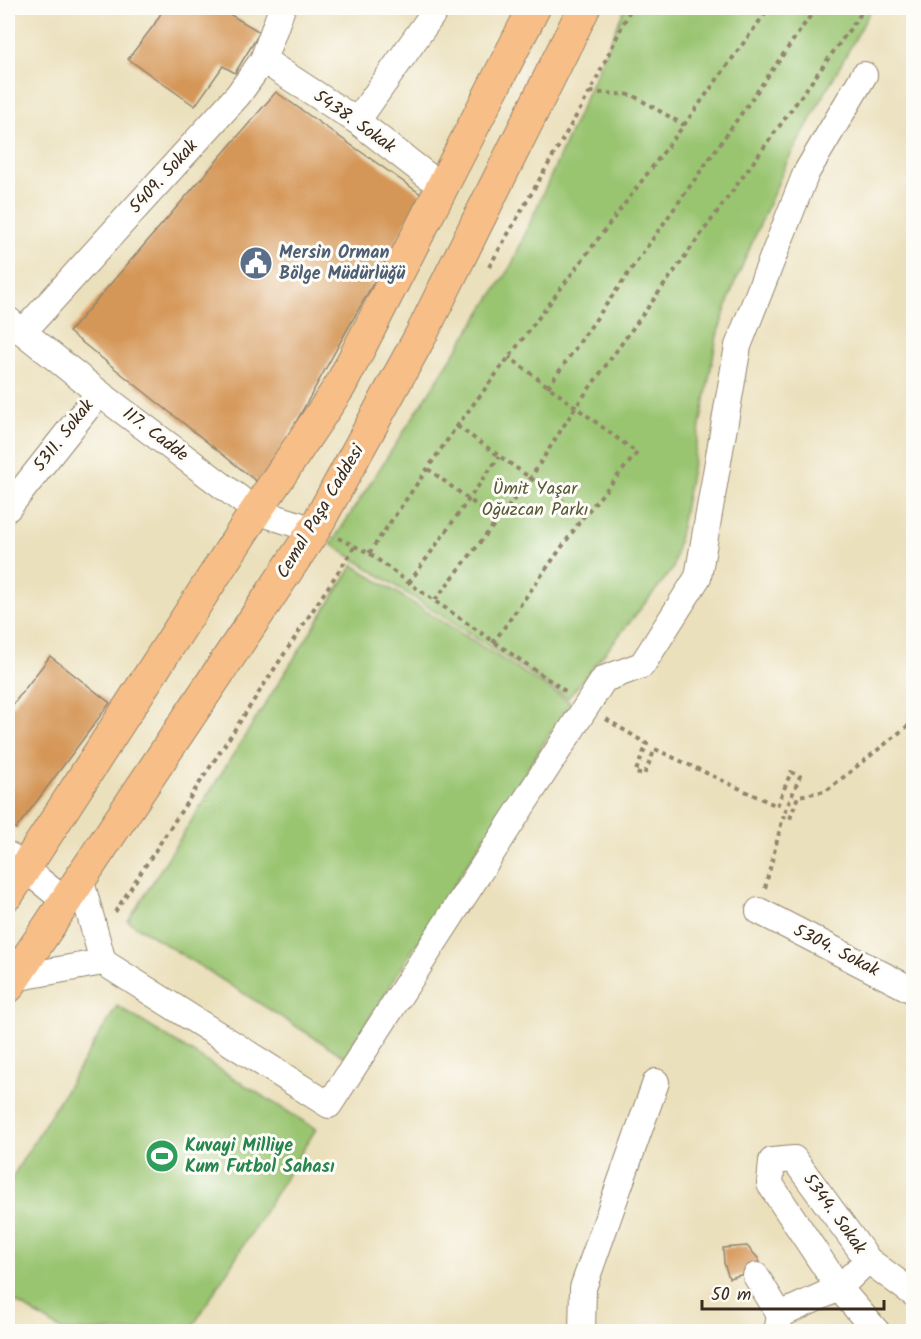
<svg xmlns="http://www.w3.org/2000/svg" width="921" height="1339" viewBox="0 0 921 1339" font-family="Kalam,sans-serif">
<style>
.green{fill:#99c470;stroke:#6a7747;stroke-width:1.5}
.building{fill:#d59758}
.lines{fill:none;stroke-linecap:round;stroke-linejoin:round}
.minor-casing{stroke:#93856d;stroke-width:28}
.major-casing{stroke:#93856d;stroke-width:34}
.path{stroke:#93856d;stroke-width:4;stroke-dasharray:4.5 4.5;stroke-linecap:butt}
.minor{stroke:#fff;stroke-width:26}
.major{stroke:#f7be87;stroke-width:32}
.labels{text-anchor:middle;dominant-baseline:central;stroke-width:6;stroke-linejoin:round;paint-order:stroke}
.street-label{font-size:18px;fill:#3b2a1e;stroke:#fdfcf7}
.service-label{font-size:18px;font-weight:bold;fill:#4e5e75;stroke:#fdfcf7;text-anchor:start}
.park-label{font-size:18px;fill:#575837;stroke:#fdfcf7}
.leisure-label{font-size:18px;font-weight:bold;fill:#27864d;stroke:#fdfcf7;text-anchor:start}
</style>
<rect width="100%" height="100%" fill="#fdfcf7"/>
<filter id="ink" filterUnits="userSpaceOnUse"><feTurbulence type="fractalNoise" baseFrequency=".0167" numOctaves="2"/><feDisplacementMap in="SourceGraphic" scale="12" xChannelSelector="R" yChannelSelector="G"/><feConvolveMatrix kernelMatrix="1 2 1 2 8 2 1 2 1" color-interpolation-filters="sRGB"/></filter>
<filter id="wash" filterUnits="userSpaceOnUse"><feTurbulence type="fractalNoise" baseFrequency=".008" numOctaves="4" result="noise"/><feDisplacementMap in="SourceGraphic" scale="24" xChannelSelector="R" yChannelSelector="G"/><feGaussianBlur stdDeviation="1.35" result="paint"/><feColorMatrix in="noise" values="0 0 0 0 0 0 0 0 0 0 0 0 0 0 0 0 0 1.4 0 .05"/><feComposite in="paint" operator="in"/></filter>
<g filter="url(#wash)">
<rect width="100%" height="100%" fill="#ebe0bc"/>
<!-- green -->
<g class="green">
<path d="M625 8H872L787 162 733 287 717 336 673 569 568 698 331 544 511 266Z"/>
<path d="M353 565 570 702 345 1057 128 921Z"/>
<path d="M117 1006 316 1129 190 1331H63L8 1297V1184Z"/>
</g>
<g id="blocks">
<!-- building -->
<g class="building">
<path d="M164 8H219L260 32 235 73 223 66 195 106 128 59 154 25Z"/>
<path d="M276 92 422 195 261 485 69 332Z"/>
<path d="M50 656 110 703 16 829 8 823V711Z"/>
<path d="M747 1246 758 1258 760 1270 729 1278 724 1263 723 1248Z"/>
</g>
</g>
</g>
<g filter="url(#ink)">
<use href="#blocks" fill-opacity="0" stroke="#93856d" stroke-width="1.5"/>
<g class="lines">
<defs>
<g id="minor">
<path d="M263 60 357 121 442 187"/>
<path d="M357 121 437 8"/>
<path d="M8 320 99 393 256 511 314 530"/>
<path d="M23 332 238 95 263 60 282 8"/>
<path d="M8 508 99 393"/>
<path d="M8 855 65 901"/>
<path d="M80 878 103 962"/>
<path d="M759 911 914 991"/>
<path d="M14 978 103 962 329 1105 604 679 642 665 698 577 738 346 806 173 864 75"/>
<path d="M756 1276 780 1315"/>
<path d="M582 1332 583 1288 656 1082"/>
<path d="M777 1332 780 1315 839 1288 868 1260"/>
<path d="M877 1332 839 1288 770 1184 772 1161 794 1159 868 1260 914 1294"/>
</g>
<g id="major">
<path d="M8 894 256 511 340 386 534 8"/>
<path d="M8 987 314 530 421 335 584 8"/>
</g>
</defs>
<!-- minor casing -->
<use href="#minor" class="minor-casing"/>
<!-- major casing -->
<use href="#major" class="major-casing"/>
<!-- path -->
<g class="path">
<path d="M590 92 632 95 684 125"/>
<path d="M489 267 590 92 631 8"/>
<path d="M548 387 816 8"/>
<path d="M457 426 584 516"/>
<path d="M428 469 498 521"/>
<path d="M338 538 369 553 409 583 568 693"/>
<path d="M369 553 457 426 684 125 769 8"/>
<path d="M409 583 499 457"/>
<path d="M435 600 530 479 575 408 860 15 851 8"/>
<path d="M493 643 584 516 637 453 509 357"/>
<path d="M606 719 647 744 635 773 644 775 655 749 777 806 791 772 800 776 783 817"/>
<path d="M765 888 783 817 790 819 798 796 826 791 914 721"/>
<path d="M115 912 355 546"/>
</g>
<!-- minor -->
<use href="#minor" class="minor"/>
<!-- major -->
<use href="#major" class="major"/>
</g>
</g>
<!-- icons -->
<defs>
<symbol id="civic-disc" viewBox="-11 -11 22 22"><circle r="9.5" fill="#5c6f8a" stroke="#fdfcf7"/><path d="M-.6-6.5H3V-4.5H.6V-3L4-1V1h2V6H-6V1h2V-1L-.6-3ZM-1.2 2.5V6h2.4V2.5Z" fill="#fff"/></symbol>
<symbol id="stadium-disc" viewBox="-11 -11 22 22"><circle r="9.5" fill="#2e9e5b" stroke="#fdfcf7"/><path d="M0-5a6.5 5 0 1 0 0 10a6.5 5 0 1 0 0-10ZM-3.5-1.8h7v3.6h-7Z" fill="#fff"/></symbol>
</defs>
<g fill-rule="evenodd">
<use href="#civic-disc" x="237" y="244" width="38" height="38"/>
<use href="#stadium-disc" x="143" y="1137" width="38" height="38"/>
</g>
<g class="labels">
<!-- street labels -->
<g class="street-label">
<text transform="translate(354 122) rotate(35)">5438. Sokak</text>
<text transform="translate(164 177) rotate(-48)">5409. Sokak</text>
<text transform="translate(155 435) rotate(37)">117. Cadde</text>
<text transform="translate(64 436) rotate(-52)">5311. Sokak</text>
<text transform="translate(321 512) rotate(-59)">Cemal Paşa Caddesi</text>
<text transform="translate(836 951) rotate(27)">5304. Sokak</text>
<text transform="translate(834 1214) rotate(54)">5344. Sokak</text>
</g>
<!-- service labels -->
<g class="service-label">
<text x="279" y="253">Mersin Orman<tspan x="279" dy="21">Bölge Müdürlüğü</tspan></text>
</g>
<!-- park labels -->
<g class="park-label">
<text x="535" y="489">Ümit Yaşar<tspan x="535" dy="21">Oğuzcan Parkı</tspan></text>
</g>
<!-- leisure labels -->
<g class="leisure-label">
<text x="185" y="1146">Kuvayi Milliye<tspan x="185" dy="21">Kum Futbol Sahası</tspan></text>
</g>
</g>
<!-- margin -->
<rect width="921" height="1339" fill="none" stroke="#fdfcf7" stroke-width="30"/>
<!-- scale -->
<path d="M702 1300v9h182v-9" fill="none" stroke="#3b2a1e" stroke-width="3"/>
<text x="711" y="1300" font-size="18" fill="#3b2a1e" stroke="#fdfcf7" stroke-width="4.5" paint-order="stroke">50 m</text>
</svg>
